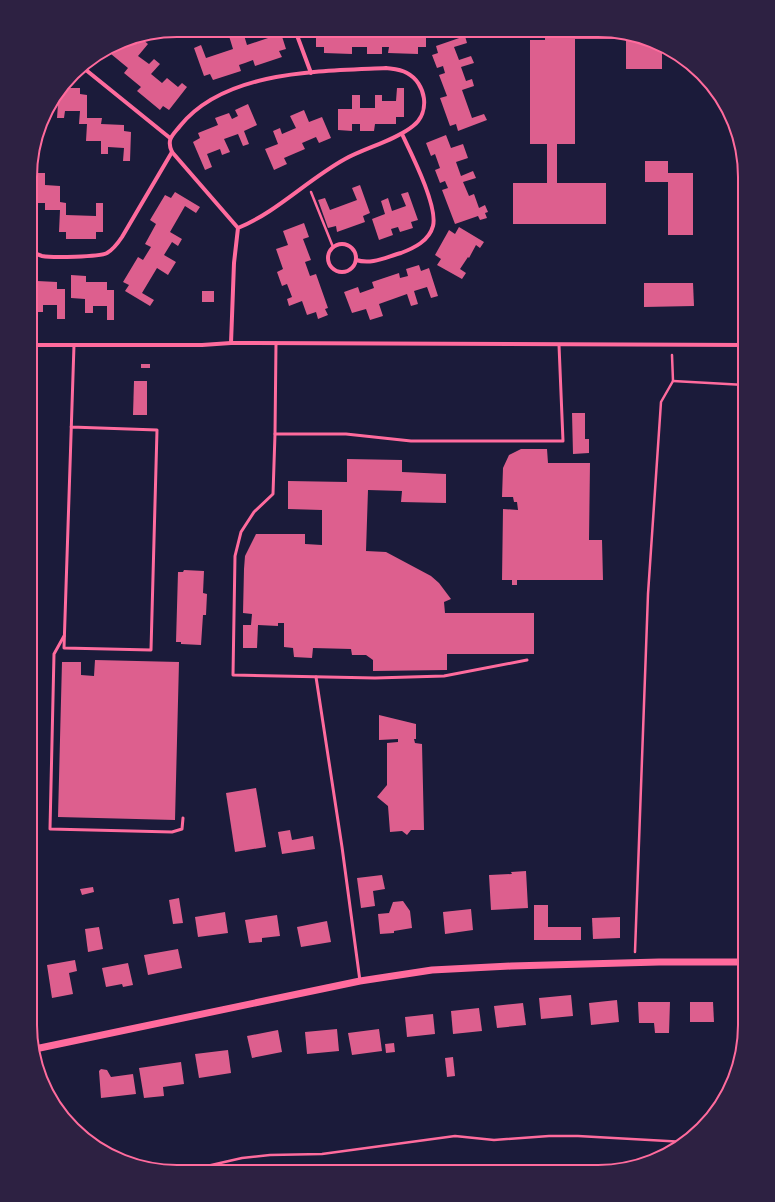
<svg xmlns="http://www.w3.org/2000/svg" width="775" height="1202" viewBox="0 0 775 1202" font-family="'Fira Sans Condensed',sans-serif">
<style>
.building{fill:#dd5f8e}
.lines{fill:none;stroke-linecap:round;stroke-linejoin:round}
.path{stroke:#ff6b9d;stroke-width:2.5}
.service{stroke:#ff6b9d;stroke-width:3}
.minor{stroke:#ff6b9d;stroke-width:4}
.tertiary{stroke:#ff6b9d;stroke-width:7}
.rim{fill:none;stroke:#ff6b9d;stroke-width:2}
</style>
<rect width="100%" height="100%" fill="#1b1b3a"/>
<!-- building -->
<g class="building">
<path d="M272 30H280L286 49 279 51 282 57 255 66 253 60 245 63 239 65 241 71 213 80 210 74 204 76 194 48 201 45 206 58 233 49 229 36 243 32 247 45 274 36Z"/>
<path d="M316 30 426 31V47H418V54L388 53 389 47H382V54H367V47H352V54L324 53V47H316Z"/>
<path d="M545 31H617L662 50V69H626V39H575V144H557V183H606V224H513V183H547V144H530V40H545Z"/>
<path d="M465 36 467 43 454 47 459 60 471 56 474 63 461 67 466 81 472 79 474 86 462 90 472 118 484 114 487 120 458 131 456 124 450 126 440 98 447 96 439 75 445 73 443 66 437 68 432 55 438 53 436 46Z"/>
<path d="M131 39 137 44 142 39 148 44 138 56 149 64 154 59 160 64 151 74 162 83 167 78 178 87 182 83 187 87 169 110 163 106 160 110 137 91 141 87 124 73 128 68 111 54 116 49 113 46 121 41Z"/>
<path d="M64 88H80V94L87 95V118H102L101 124 124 125V131L131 132 130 161H123L124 148 108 147V154H101V141H86L87 124H79L80 111H65L64 118H57L58 104H51Z"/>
<path d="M397 88H404V117H396V124H375L374 131H360V124H352V131L338 130V109H352V95H360V108H375V95H382V101H396Z"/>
<path d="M248 104 257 125 244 131 249 144 243 146 238 134 224 139 230 152 222 155 220 149 207 154 212 167 205 170 193 142 200 138 198 133 218 125 215 118 229 113 232 119 238 116 235 110Z"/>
<path d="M304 110 309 122 322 117 331 138 319 143 316 137 302 143 305 149 284 158 287 164 274 170 265 149 278 144 273 131 280 128 282 134 296 128 290 116Z"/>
<path d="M43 118 44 135H38L43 119Z"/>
<path d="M446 135 451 148 463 144 468 158 456 162 461 176 473 171 476 178 463 182 469 196 474 194 479 208 485 205 488 212 485 213 487 218 480 220 478 216 455 224 442 190 448 188 445 181 440 183 435 170 440 168 435 154 431 156 426 143Z"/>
<path d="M645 161H668V173H693V235H668V182H645Z"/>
<path d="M38 173H45V185L60 186V202L66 203V215L96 216V203H103V232H96V239H66V232H59L60 210H45V203H31V179H38Z"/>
<path d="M360 185 370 213 363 216 365 222 337 232 336 226 328 228 318 200 325 198 330 210 357 200 352 188Z"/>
<path d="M175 192 200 207 196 213 185 206 170 232 182 239 178 246 172 242 164 255 176 262 168 275 157 268 142 293 154 300 150 306 125 291 129 285 123 282 138 257 143 260 151 247 145 244 156 224 150 220 165 195 171 198Z"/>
<path d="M408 192 418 220 411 222 413 228 400 232 398 227 391 229 393 235 379 240 372 219 385 214 381 201 388 198 392 211 406 206 401 194Z"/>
<path d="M304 223 309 237 303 239 311 260 305 262 310 276 316 274 328 308 325 309 328 315 318 319 316 312 307 315 302 301 289 306 287 299 292 297 287 284 282 286 277 272 283 269 276 249 288 245 283 231Z"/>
<path d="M459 227 484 242 480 248 476 245 469 258 468 257 460 269 466 273 462 279 437 265 441 259 435 255 449 230 455 234Z"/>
<path d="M419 265 421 271 429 268 438 296 431 298 427 287 414 291 418 304 411 306 407 294 379 304 383 316 370 320 366 309 352 313 344 292 358 287 360 293 374 288 372 282 399 273 400 278 408 276 406 269Z"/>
<path d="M31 275H36L37 281 57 282V289H65V319H57V305H43V312H36V298H31Z"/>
<path d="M71 275 86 276V282H107V290H114V320H107V306H93V313H85V299L71 298Z"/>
<path d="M644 283H693L694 306 644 307Z"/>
<rect x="202" y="291" width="12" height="11"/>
<rect x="141" y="364" width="9" height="4"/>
<path d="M134 381H147V415H133Z"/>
<rect x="31" y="393" width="6" height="26"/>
<path d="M572 413H585V439H589V453L573 454Z"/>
<path d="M521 449H547L548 463H590L589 540H602L603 580H517V585H512V580H502L503 509 518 510 517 502H514L513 497H502L503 468 509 455Z"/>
<path d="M347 459 402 460V472L446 474V503L401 502 402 491 368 490 366 551 386 552 431 576 439 583 451 599 444 602 445 613H534V654H447V670L373 671V660L366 655H352L351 649 313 648 312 658 294 657 293 648 284 647V623H278V626L258 625 257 648H243V625H251L252 614 243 613 244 569 245 556 256 534H305V544L322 545V510L288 509V481L347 482Z"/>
<path d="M184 570 204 571 203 593 207 594 206 615H203L201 645 181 644V642H176L178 572H183Z"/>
<path d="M95 660 179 662 175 820 58 817 62 662H81V675L94 676Z"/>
<path d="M379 715 416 724V739H414L415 743 422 744 424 830H411L407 835 402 831 390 832 388 806 377 797 387 785V743L398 742V739L379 740Z"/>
<path d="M256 788 266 847 235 852 226 793Z"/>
<path d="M290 830 292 840 313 836 315 849 282 854 278 832Z"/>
<path d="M526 871 528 908 491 910 489 875 512 874 511 872Z"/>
<path d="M382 875 385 889 373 891 375 906 361 908 357 878Z"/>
<path d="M93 887 94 892 82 895 80 889Z"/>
<path d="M179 898 183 923 173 924 169 900Z"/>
<path d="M403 901 410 911 412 928 394 931V933L380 934 378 914 389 913 393 902Z"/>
<path d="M534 905H548V927H581V940H534Z"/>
<path d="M471 909 473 930 445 934 443 912Z"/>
<path d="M225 912 228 933 198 937 195 917Z"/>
<path d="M277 915 280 936 262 938V942L249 943 245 920Z"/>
<path d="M620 917V938L593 939 592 918Z"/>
<path d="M327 921 331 942 301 947 297 927Z"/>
<path d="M99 927 103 949 88 952 85 929Z"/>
<path d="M178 949 182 968 148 975 144 955Z"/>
<path d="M75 960 77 971 69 973 73 994 52 998 47 965Z"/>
<path d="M128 963 133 985 123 987 122 984 106 987 102 968Z"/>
<path d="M571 995 573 1016 541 1019 539 998Z"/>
<path d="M617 1000 619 1022 591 1025 589 1003Z"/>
<path d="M638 1002H670L669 1033H655L654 1023H639Z"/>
<path d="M690 1002H713L714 1022H690Z"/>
<path d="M523 1003 526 1025 497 1028 494 1006Z"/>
<rect x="739" y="1007" width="6" height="23"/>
<path d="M479 1008 482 1031 453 1034 451 1011Z"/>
<path d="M433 1014 435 1034 407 1037 405 1017Z"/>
<path d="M337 1029 339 1051 307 1054 305 1032Z"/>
<path d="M379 1029 382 1051 352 1055 348 1033Z"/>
<path d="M278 1030 282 1052 252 1058 247 1036Z"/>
<path d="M394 1043 395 1052 386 1053 385 1044Z"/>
<path d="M228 1050 231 1073 199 1078 195 1054Z"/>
<path d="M453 1057 455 1076 447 1077 445 1058Z"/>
<path d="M181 1062 184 1084 163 1087 164 1096 144 1098 139 1068Z"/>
<path d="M101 1069 107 1070 111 1077 133 1074 136 1094 101 1098 99 1071Z"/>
</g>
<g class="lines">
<!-- path -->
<g class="path">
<path d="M311 192 333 247"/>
<path d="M673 381 745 385"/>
<path d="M635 952 648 594 661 402 673 381 672 355"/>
<path d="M185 1171 242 1158 270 1155 322 1154 455 1136 494 1140 549 1136H578L685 1142"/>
</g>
<!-- service -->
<g class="service">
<path d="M276 343 275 434H346L411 441H563L559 345"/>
<path d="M71 427 157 430 151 650 64 648 74 345"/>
<path d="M275 434 273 494 254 512 241 532 235 556 233 675 375 678 444 676 527 660"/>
<path d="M64 636 54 654 50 829 172 832 182 829 183 818"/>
<path d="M316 677 342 847 360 981"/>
</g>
<!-- minor -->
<g class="minor">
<path d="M295 30 311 73"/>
<path d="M81 66 170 138"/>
<circle cx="342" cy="258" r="14"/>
<path d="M31 245 33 237 31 231"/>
<path d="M31 250C34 253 38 255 42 256 52 258 99 257 107 253 114 249 118 243 122 237L172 152"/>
<path d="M356 260C372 265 386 257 401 253 414 248 429 241 433 226 438 206 411 153 402 134"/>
<path d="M231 343 234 263 238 228 172 152C166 139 173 135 180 126 225 70 321 71 386 68 393 69 400 69 407 73 426 83 431 112 413 126 396 140 365 148 345 159 307 180 277 212 238 228"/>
<path d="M31 345H202L231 343 745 345"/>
</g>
<!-- tertiary -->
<path class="tertiary" d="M35 1049 360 981 432 970 511 966 659 962H745"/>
</g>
<!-- crop -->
<path d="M0 0H775V1202H0ZM177 37H598A140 140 0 0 1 738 177V1025A140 140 0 0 1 598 1165H177A140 140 0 0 1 37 1025V177A140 140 0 0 1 177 37Z" fill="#2d2142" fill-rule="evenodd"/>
<path class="rim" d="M177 37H598A140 140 0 0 1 738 177V1025A140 140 0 0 1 598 1165H177A140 140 0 0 1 37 1025V177A140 140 0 0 1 177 37Z"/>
</svg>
